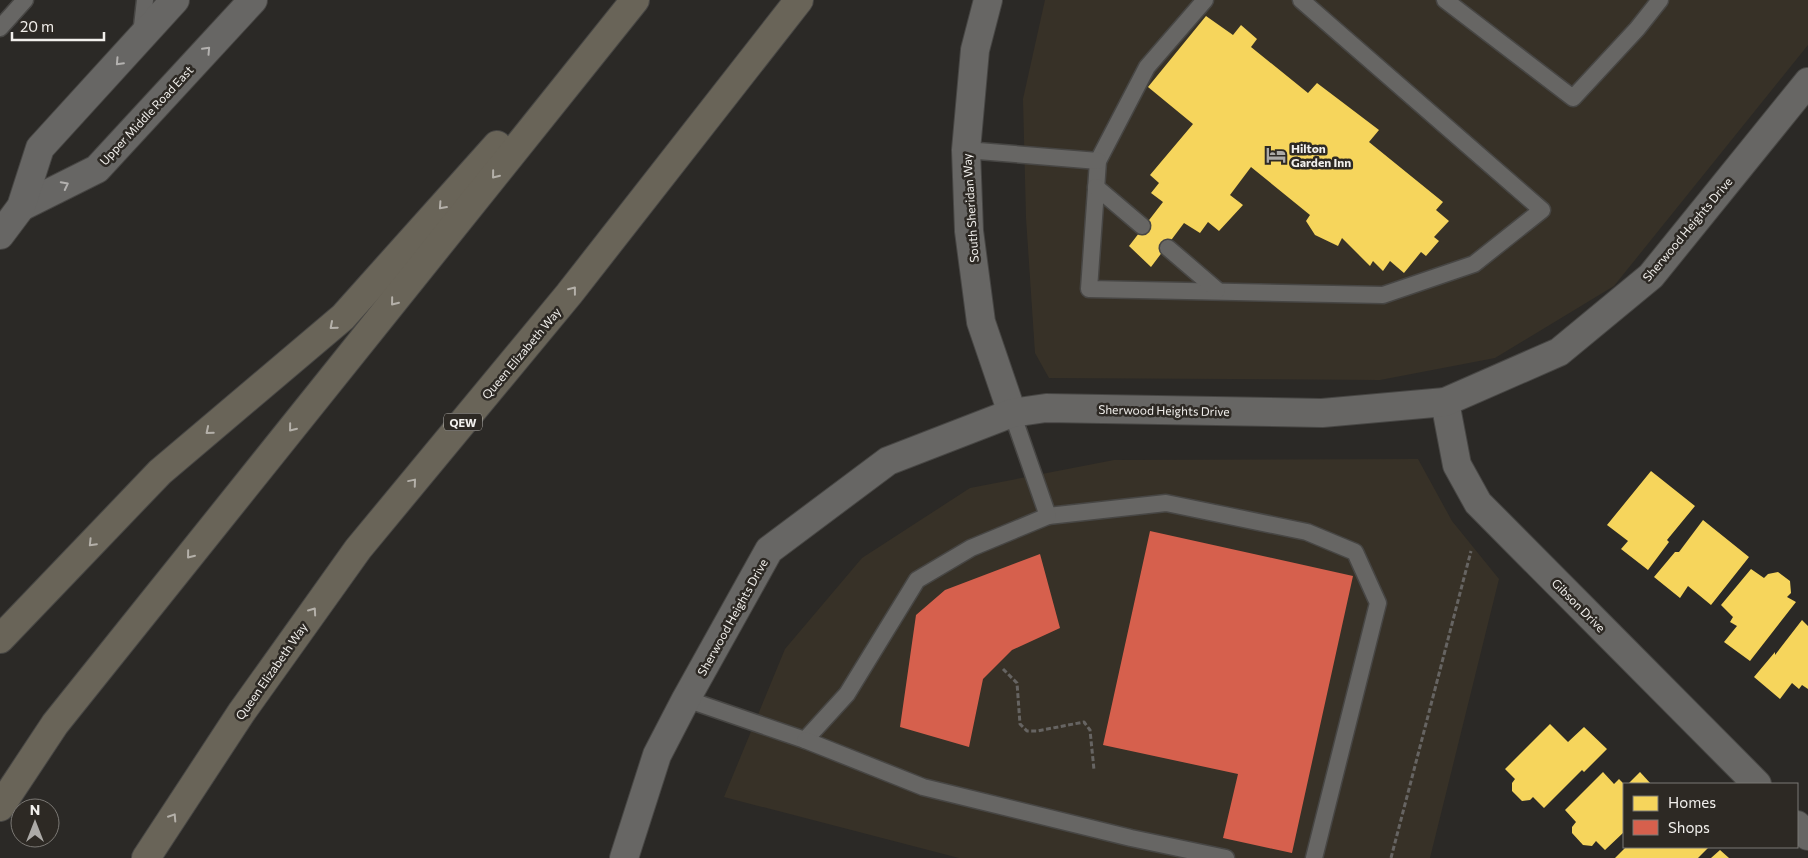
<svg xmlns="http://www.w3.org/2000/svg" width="1808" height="858" viewBox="0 0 1808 858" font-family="Commissioner,sans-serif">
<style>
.built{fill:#373127}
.homes{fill:#f6d55c}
.shops{fill:#d6604d}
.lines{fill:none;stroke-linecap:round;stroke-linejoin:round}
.service-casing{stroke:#474644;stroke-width:19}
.minor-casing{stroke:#474644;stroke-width:30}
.tertiary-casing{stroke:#474644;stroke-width:30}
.motorway-casing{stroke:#474644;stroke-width:30}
.path{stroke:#666462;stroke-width:3;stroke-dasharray:5 2.5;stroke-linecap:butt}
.service{stroke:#676664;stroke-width:16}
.minor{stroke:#676664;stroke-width:28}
.tertiary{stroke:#676664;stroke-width:28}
.motorway{stroke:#696458;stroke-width:28}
.oneway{stroke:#b3b1af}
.oneway2{stroke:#b4b0a9}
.labels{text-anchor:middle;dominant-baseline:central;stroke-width:5;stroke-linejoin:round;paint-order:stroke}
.shield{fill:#2d2924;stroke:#b6b4b0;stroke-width:1}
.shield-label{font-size:11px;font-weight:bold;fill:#f1efec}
.street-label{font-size:12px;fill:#f1efec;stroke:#2d2924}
.poi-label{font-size:12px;font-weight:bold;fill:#f1efec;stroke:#2d2924;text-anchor:start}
</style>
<rect width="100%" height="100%" fill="#2b2926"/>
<!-- built -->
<g class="built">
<path d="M1045 0H1808V45L1614 286 1495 358 1380 380 1049 378 1035 353 1026 218 1023 99Z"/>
<path d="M1418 459 1452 521 1499 579 1430 858H959L724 797 785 649 862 558 970 488 1114 460Z"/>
</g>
<!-- homes -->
<g class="homes">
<path d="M1206 16 1233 35 1241 25 1257 39 1251 47 1308 93 1317 83 1379 130 1369 142 1443 202 1436 210 1449 221 1434 237 1439 241 1426 256 1421 252 1404 273 1390 261 1383 271 1373 261 1370 266 1342 238 1338 246 1315 235 1306 221 1310 215 1251 167 1230 195 1243 205 1219 231 1208 222 1200 233 1184 223 1151 267 1129 246 1163 202 1151 193 1159 183 1150 175 1193 124 1148 87Z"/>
<path d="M1651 471 1695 506 1667 540 1669 542 1648 570 1621 549 1628 541 1607 525Z"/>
<path d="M1703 520 1749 557 1711 605 1688 586 1680 598 1654 577 1675 552H1679Z"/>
<path d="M1751 569 1764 578 1768 574 1778 572 1790 581 1791 593 1787 597 1796 602 1750 661 1724 642 1737 626 1730 622 1733 617 1721 605Z"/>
<path d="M1802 620 1808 626V689L1802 685 1799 689 1792 683 1780 699 1754 677 1775 652V655Z"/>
<path d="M1550 724 1568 742 1584 727 1607 749 1584 772 1582 770 1544 808 1533 797 1530 800 1522 801 1512 791V783L1515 779 1505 769Z"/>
<path d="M1603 772 1614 784 1619 779 1624 784V832L1605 850 1596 841 1592 846 1583 845 1572 833V827L1576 822 1565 810Z"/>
<path d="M1640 772 1651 784H1628Z"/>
<path d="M1626 847H1709L1698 858H1615Z"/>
<path d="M1720 850 1729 858H1711Z"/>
</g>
<!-- shops -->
<g class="shops">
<path d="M1150 531 1353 576 1292 853 1223 838 1238 774 1103 745Z"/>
<path d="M1040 554 1060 628 1012 650 983 679 969 747 900 727 916 615 945 590Z"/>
</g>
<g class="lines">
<defs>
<g id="service">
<path d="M1205 0 1147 67 1098 161 1089 289 1383 295 1474 264 1542 210 1301 0"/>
<path d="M1445 0 1573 98 1637 29 1660 0"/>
<path d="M0 28 25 0"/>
<path d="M141 35 145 0"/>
<path d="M966 150 1098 161"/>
<path d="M1096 187 1142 226"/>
<path d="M1168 248 1217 290"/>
<path d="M1048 516 1166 503 1307 532 1355 552 1378 603 1314 858"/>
<path d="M686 699 805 740 847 694 917 580 971 548 1048 516 1012 413"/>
<path d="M805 740 923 787 1131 838 1226 858"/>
</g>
<g id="minor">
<path d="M1445 402 1457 465 1478 503 1757 784"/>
<path d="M1797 825 1808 836"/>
</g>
<g id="tertiary">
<path d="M988 0 975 50 966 150 969 231 981 322 1012 413"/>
<path d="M21 207 97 169 253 0"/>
<path d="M0 235 21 207 40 148 175 0"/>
<path d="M624 858 657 755 686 699 769 550 888 461 1012 413 1046 408 1322 413 1445 402 1559 352 1651 276 1808 82"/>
</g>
<g id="motorway">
<path d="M0 639 160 472 343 317 497 145"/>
<path d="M0 807 55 724 635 0"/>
<path d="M146 858 241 713 358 549 569 294 799 0"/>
</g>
</defs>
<!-- service casing -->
<use href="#service" class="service-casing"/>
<!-- minor casing -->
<use href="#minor" class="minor-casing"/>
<!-- tertiary casing -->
<use href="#tertiary" class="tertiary-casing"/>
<!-- motorway casing -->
<use href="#motorway" class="motorway-casing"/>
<!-- path -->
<g class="path">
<path d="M1003 669 1017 683 1020 724 1027 731H1037L1084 722 1090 730 1094 770"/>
<path d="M1391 858 1471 551"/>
</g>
<!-- service -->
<use href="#service" class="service"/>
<!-- minor -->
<use href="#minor" class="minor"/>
<!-- tertiary -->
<use href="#tertiary" class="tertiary"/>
<!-- motorway -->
<use href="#motorway" class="motorway"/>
</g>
<!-- one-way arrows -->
<defs><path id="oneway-chevron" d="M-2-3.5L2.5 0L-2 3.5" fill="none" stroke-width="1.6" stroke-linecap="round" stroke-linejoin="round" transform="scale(1.25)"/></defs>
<g class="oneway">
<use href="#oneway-chevron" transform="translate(207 50) rotate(-47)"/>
<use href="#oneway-chevron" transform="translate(119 62) rotate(133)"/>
<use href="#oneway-chevron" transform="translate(65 185) rotate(-27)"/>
</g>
<g class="oneway2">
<use href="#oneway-chevron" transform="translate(495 175) rotate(129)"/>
<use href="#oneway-chevron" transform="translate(442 206) rotate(132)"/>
<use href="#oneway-chevron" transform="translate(573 290) rotate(-52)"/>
<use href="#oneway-chevron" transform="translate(394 302) rotate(129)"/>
<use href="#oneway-chevron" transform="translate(333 326) rotate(139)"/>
<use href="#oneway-chevron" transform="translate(292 428) rotate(129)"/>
<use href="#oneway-chevron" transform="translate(209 431) rotate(140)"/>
<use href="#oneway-chevron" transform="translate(413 482) rotate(-50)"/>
<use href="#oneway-chevron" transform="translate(92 543) rotate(134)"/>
<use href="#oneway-chevron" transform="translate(190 555) rotate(129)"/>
<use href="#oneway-chevron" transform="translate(313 611) rotate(-55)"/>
<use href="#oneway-chevron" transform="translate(173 817) rotate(-57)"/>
</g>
<!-- icons -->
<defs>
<symbol id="hotel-bare" viewBox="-9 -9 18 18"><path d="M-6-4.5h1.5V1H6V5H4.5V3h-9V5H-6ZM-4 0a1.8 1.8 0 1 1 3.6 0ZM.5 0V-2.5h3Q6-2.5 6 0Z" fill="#acaaa7" stroke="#2d2924" stroke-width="2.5" paint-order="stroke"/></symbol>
</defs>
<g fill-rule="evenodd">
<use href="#hotel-bare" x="1262" y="141" width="28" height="28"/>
</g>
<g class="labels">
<!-- shield labels -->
<rect class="shield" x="444" y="413.5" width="38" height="17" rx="4"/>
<g class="shield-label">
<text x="463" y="422">QEW</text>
</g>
<!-- street labels -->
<g class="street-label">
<text transform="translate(146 115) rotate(-47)">Upper Middle Road East</text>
<text transform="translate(970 208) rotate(-94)">South Sheridan Way</text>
<text transform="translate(1687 229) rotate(-50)">Sherwood Heights Drive</text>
<text transform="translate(521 353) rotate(-50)">Queen Elizabeth Way</text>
<text transform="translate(1164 410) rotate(1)">Sherwood Heights Drive</text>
<text transform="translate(1579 605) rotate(45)">Gibson Drive</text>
<text transform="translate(732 617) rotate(-61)">Sherwood Heights Drive</text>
<text transform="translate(271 671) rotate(-55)">Queen Elizabeth Way</text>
</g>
<!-- poi labels -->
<g class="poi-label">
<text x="1291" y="148">Hilton<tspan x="1291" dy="14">Garden Inn</tspan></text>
</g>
</g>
<!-- legend -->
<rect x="1623" y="783" width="175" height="65" fill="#2d2924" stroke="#7b7874"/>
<rect x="1633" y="796" width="25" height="15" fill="#f6d55c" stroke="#7b7874"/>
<text x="1668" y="808" font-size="15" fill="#f1efec">Homes</text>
<rect x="1633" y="820" width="25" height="15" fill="#d6604d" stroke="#7b7874"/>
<text x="1668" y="833" font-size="15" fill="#f1efec">Shops</text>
<!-- north arrow -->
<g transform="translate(35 823)"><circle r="24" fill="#2d2924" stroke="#7b7874"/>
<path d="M0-4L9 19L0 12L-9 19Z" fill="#acaaa7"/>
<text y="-8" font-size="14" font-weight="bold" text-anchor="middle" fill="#f1efec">N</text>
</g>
<!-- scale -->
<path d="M12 32v8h92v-8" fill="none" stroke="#f1efec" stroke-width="2.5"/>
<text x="20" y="32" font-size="15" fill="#f1efec" stroke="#2d2924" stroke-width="4" paint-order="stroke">20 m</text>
</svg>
